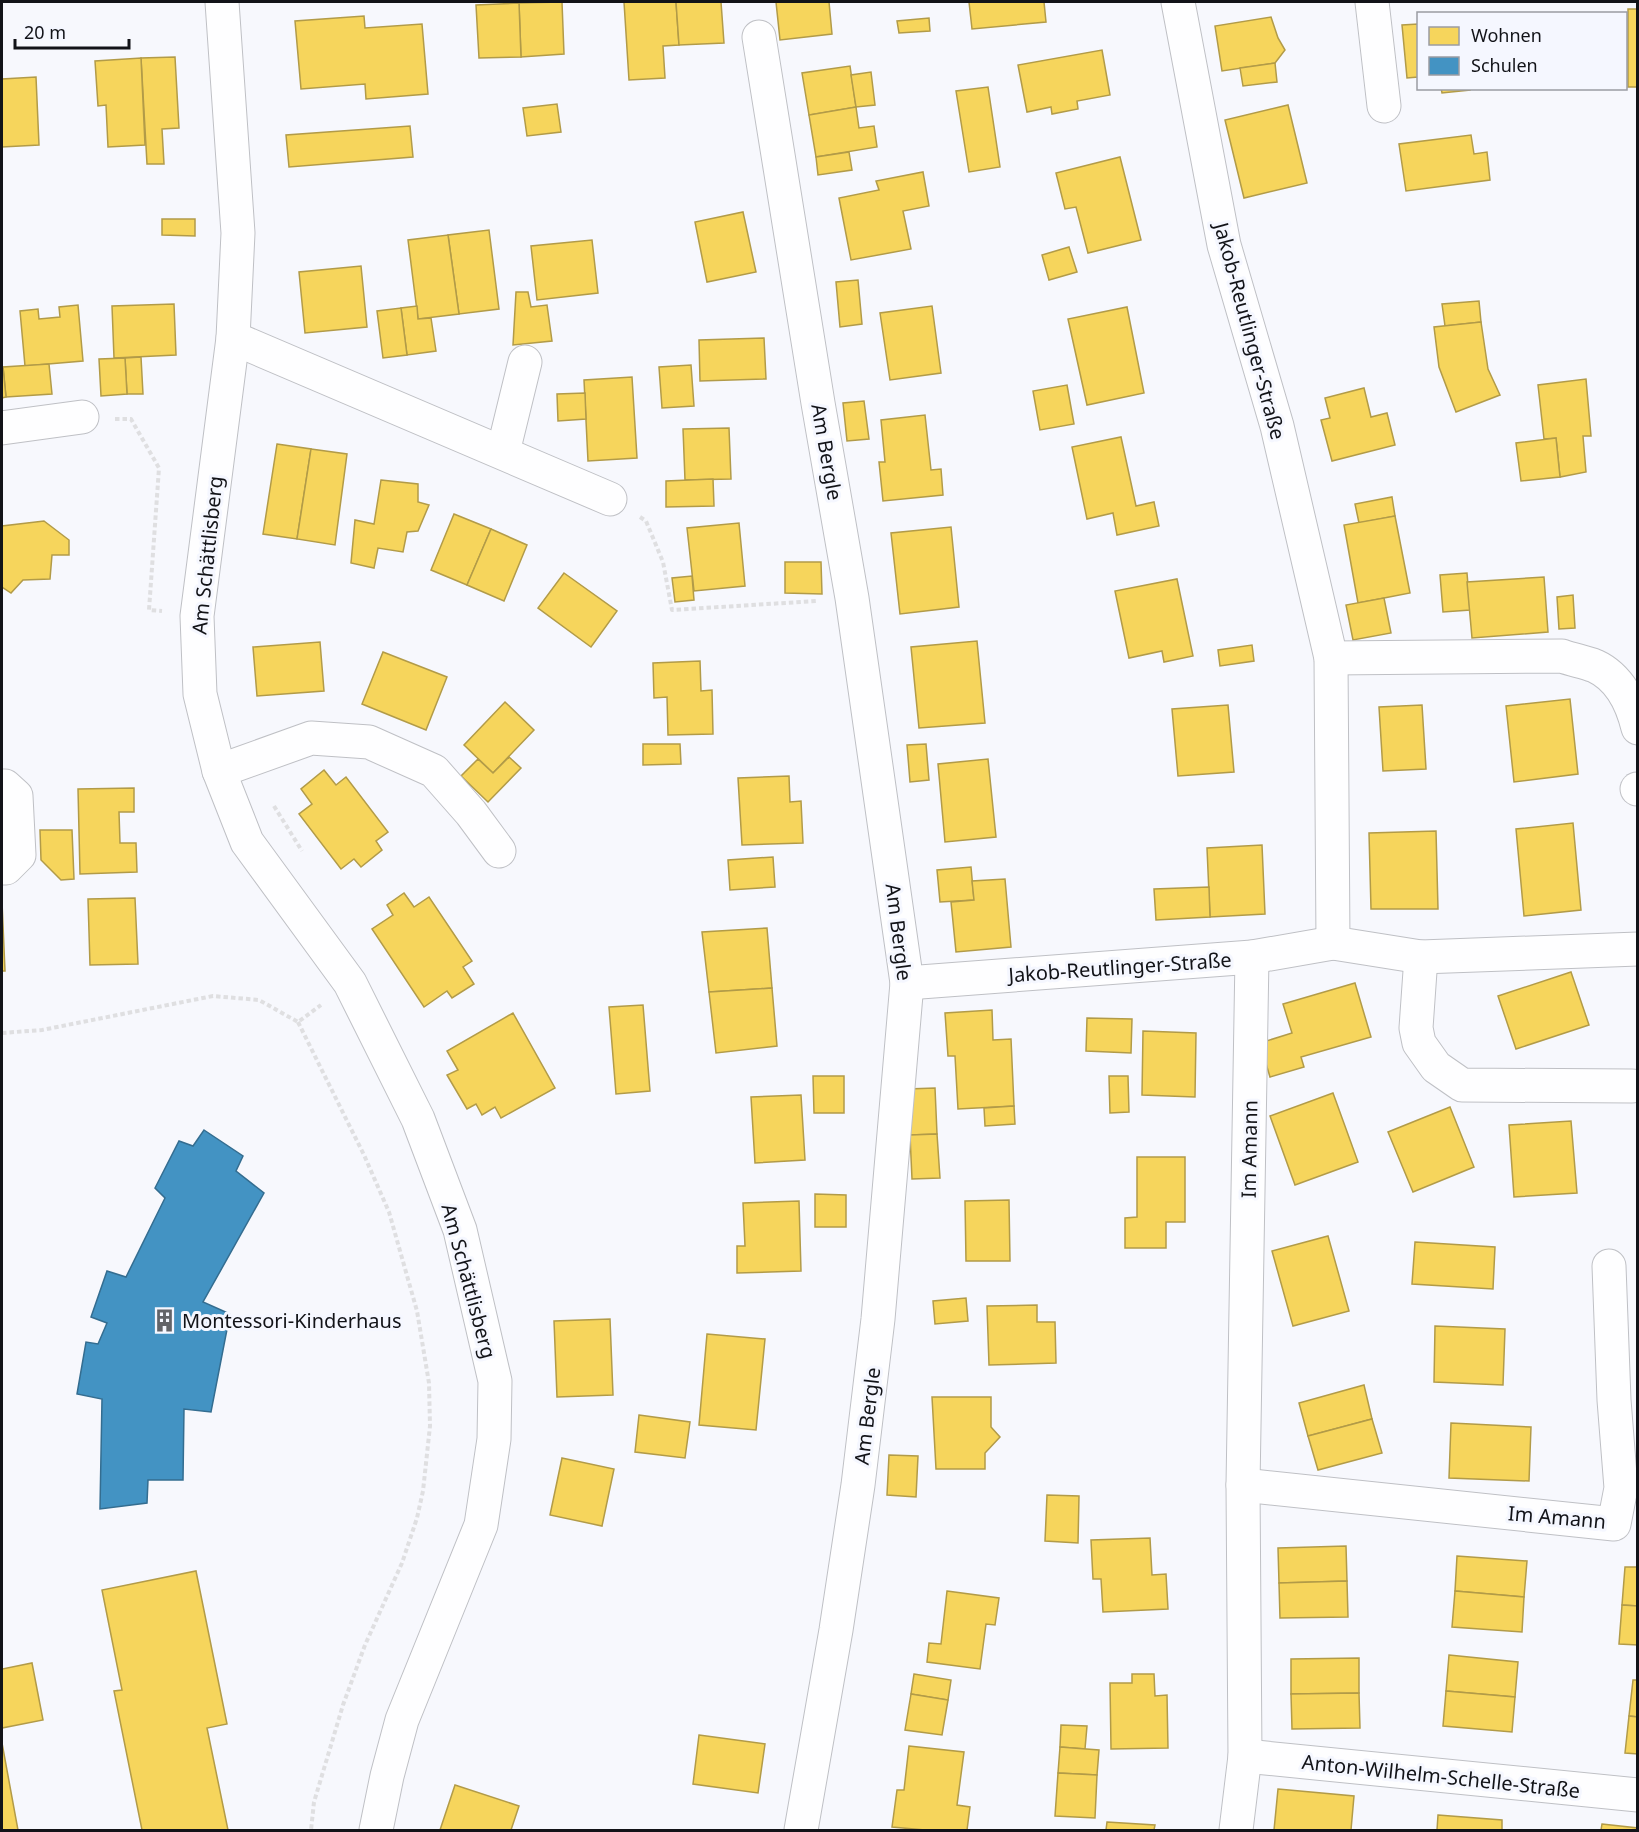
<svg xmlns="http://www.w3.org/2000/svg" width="1639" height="1832" viewBox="0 0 1639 1832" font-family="'Noto Sans',sans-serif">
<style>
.homes{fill:#f6d55c;stroke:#b29b48;stroke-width:1.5}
.schools{fill:#4393c3;stroke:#346d90;stroke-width:1.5}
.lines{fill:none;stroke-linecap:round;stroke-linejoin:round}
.street-casing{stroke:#bfc0c5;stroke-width:35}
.path{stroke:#dfdfe1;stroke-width:4;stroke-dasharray:4.5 3;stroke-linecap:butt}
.street{stroke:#fefeff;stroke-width:33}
.labels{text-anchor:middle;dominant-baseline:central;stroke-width:6;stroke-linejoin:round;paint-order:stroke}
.street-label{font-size:20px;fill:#121318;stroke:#f5f7ff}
.poi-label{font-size:20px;fill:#121318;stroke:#f5f7ff;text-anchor:start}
</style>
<rect width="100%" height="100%" fill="#f7f8fd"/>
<!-- homes -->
<g class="homes">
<path d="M562 2 564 54 521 57 519 3Z"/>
<path d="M624 2H676L679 45 663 46 665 78 629 80Z"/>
<path d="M676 2H721L724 43 679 45Z"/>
<path d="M776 2H829L832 34 780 40Z"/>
<path d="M969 2H1044L1046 22 972 29Z"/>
<path d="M519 3 521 57 479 58 476 5Z"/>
<rect x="1628" y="9" width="10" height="78"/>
<path d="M364 16 365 28 422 24 428 94 366 99 365 84 301 89 295 21Z"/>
<path d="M1271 17 1278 38 1285 50 1275 63 1222 71 1215 26Z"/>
<path d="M929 18 930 31 899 33 897 21Z"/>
<path d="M1418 24V77L1407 78 1402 25Z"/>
<path d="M1102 50 1110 95 1077 101 1078 109 1052 114 1051 107 1027 112 1018 65Z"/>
<path d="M175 57 179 128 162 129 164 164H147L141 58Z"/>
<path d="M141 58 145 145 108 147 106 105 98 106 95 61Z"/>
<path d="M1275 63 1277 82 1243 86 1240 68Z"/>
<path d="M850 66 856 107 809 115 802 73Z"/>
<path d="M871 72 875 105 856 107 851 75Z"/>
<path d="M36 77 39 145 2 147V79Z"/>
<path d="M988 87 1000 167 969 172 956 91Z"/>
<path d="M1441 88H1470V90L1442 93Z"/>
<path d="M557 104 561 132 527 136 523 108Z"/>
<path d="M1288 105 1307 183 1244 198 1225 120Z"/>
<path d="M856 107 859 128 874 126 877 147 816 157 809 115Z"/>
<path d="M410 126 413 157 289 167 286 135Z"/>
<path d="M1471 135 1474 154 1487 152 1490 180 1406 191 1399 144Z"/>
<path d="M849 152 852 170 818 175 816 157Z"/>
<path d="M1120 157 1141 240 1088 253 1076 207 1065 209 1056 173Z"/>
<path d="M923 172 929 206 903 211 911 249 851 260 839 198 879 190 876 181Z"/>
<path d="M743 212 756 272 707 282 695 222Z"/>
<path d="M162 219H195V236L162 235Z"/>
<path d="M489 230 499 309 459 314 448 235Z"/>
<path d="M448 235 459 314 418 319 408 240Z"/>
<path d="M592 240 598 293 537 300 531 246Z"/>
<path d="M1069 247 1077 272 1049 280 1042 255Z"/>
<path d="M361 266 367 327 305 333 299 272Z"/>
<path d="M858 280 862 324 840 327 836 282Z"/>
<path d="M516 292H528L531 307 547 305 552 341 513 345Z"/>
<path d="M1479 301 1481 322 1445 326 1442 304Z"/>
<path d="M174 304 176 355 114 358 112 306Z"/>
<path d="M78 305 83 361 25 366 20 311 38 309 39 319 60 317 59 307Z"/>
<path d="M417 306 418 319 431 318 436 351 407 355 401 308Z"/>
<path d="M932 306 941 373 890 380 880 313Z"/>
<path d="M1127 307 1144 393 1087 405 1068 319Z"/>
<path d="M401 308 407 355 383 358 377 311Z"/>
<path d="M1481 322 1488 369 1500 395 1456 412 1439 367 1434 327Z"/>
<path d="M764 338 766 379 700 381 699 340Z"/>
<path d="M141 357 143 394H127L125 358Z"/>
<path d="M125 358 127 394 101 396 99 359Z"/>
<path d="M49 364 52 394 6 397 3 367Z"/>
<path d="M691 365 694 406 662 408 659 367Z"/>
<path d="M2 367H3L6 397 2 398Z"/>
<path d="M632 377 637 458 588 461 584 380Z"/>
<path d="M1586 379 1591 436H1583L1586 472 1560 477 1556 438 1544 439 1538 385Z"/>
<path d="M1067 385 1074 424 1040 430 1033 391Z"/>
<path d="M1364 388 1371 417 1387 413 1395 445 1332 461 1321 420 1330 418 1325 398Z"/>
<path d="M585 393 586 419 558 421 557 394Z"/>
<path d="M864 401 869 439 847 441 843 403Z"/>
<path d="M925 415 931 470 941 469 943 495 883 501 879 462H885L881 420Z"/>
<path d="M729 428 731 479 685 480 683 429Z"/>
<path d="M1121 437 1136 506 1154 502 1159 526 1117 535 1113 513 1087 519 1072 447Z"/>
<path d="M1556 438 1560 477 1521 481 1516 443Z"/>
<path d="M277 444 311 449 297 539 263 534Z"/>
<path d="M311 449 347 454 335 545 297 539Z"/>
<path d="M713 479 714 506 666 507V481Z"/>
<path d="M381 480 418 484V502L429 505 418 531 407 532 403 552 378 548 374 568 351 563 355 520 374 524Z"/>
<path d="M1392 497 1395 516 1359 523 1355 504Z"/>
<path d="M454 514 491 529 467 585 431 570Z"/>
<path d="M1395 516 1410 593 1358 603 1344 525Z"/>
<path d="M44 521 69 540V555H52L50 579 23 580 11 593 2 587V526Z"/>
<path d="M739 523 745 586 694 591 687 528Z"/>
<path d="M951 527 959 607 900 614 891 533Z"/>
<path d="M491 529 527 545 504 601 467 585Z"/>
<path d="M785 562H821L822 594 785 593Z"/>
<path d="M564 573 617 611 591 647 538 608Z"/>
<path d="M1467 573 1470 610 1443 612 1440 575Z"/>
<path d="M692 576 694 600 675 602 672 578Z"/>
<path d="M1544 577 1548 632 1472 638 1467 582Z"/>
<path d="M1177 579 1193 656 1164 662 1162 651 1129 658 1115 591Z"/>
<path d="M1573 595 1575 628 1559 629 1557 597Z"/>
<path d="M1384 598 1391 633 1353 640 1346 605Z"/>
<path d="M977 641 985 723 919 728 911 647Z"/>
<path d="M320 642 324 691 257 696 253 647Z"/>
<path d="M1252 645 1254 661 1220 666 1218 650Z"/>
<path d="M383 652 447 677 426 730 362 704Z"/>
<path d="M700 661 701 691 712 690 713 734 668 735 667 697 654 698 653 663Z"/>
<path d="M1570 699 1578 774 1514 782 1506 706Z"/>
<path d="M505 702 534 730 493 773 464 745Z"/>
<path d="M1228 705 1234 772 1178 776 1172 709Z"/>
<path d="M1422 705 1426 769 1383 771 1379 707Z"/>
<path d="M643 744H680L681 764 643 765Z"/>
<path d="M926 744 929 780 910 782 907 745Z"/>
<path d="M509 757 521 768 488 802 461 776 478 759 493 773Z"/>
<path d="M988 759 996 837 945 842 938 764Z"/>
<path d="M324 770 336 785 346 777 388 832 376 841 382 850 361 867 354 859 341 869 299 814 312 804 301 789Z"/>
<path d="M789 776 790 802 801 801 803 843 742 845 738 778Z"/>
<path d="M134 788V812H119L120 843H136L137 872 80 874 78 789Z"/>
<path d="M1573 823 1581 910 1524 916 1516 829Z"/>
<path d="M40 830H72L74 879 61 880 41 860Z"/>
<path d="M1436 831 1438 909H1371L1369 833Z"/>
<path d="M1262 845 1265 914 1210 917 1207 848Z"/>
<path d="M773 857 775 887 730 890 728 860Z"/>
<path d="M971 867 974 900 940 902 937 870Z"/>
<path d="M1005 879 1011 947 956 952 951 902 974 900 972 881Z"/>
<path d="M1209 887 1210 917 1156 920 1154 889Z"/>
<path d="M404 893 414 907 429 897 472 961 463 967 474 984 452 998 447 991 424 1007 372 929 393 915 387 905Z"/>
<path d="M135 898 138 964 90 965 88 899Z"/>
<path d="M2 902 5 971H2Z"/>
<path d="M767 928 772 988 709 992 702 932Z"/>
<path d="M1571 972 1589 1025 1516 1049 1498 996Z"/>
<path d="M1355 983 1371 1037 1301 1057 1304 1067 1270 1077 1260 1043 1292 1033 1283 1004Z"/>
<path d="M772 988 777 1046 716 1053 709 992Z"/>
<path d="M643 1005 650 1091 616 1094 609 1007Z"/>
<path d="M992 1010 993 1040 1011 1039 1014 1106 958 1109 955 1056H948L945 1013Z"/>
<path d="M513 1013 555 1088 501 1118 495 1107 482 1115 476 1104 467 1109 447 1075 458 1070 447 1051Z"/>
<path d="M1087 1018 1132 1019 1131 1053 1086 1051Z"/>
<path d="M1143 1031 1196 1033 1195 1097 1142 1095Z"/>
<path d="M813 1076H844V1113H814Z"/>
<path d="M1109 1076H1128L1129 1112 1110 1113Z"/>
<path d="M935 1088 937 1134 910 1135 907 1089Z"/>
<path d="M1333 1093 1358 1162 1295 1185 1270 1116Z"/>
<path d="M801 1095 805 1160 755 1163 751 1097Z"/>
<path d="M1014 1106 1015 1124 985 1126 984 1108Z"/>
<path d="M1450 1107 1474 1167 1413 1192 1388 1132Z"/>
<path d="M1571 1121 1577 1193 1514 1197 1509 1125Z"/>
<path d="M937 1134 940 1178 912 1179 910 1135Z"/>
<path d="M1137 1157H1185V1222H1166V1248H1125V1218L1137 1217Z"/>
<path d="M815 1194 846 1195V1227H815Z"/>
<path d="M1009 1200 1010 1261H966L965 1201Z"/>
<path d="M799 1201 801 1271 737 1273V1246H745L743 1203Z"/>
<path d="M1328 1236 1349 1311 1293 1326 1272 1251Z"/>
<path d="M1415 1242 1495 1247 1493 1289 1412 1284Z"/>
<path d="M966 1298 968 1321 935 1324 933 1301Z"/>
<path d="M1037 1305V1322H1055L1056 1363 989 1365 987 1306Z"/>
<path d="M610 1319 613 1395 557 1397 554 1321Z"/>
<path d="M1435 1326 1505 1329 1503 1385 1434 1382Z"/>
<path d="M707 1334 765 1339 756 1430 699 1425Z"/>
<path d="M1364 1385 1372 1419 1308 1436 1299 1403Z"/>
<path d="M932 1397H991V1427L1000 1437 985 1453V1469H936Z"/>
<path d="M639 1415 690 1422 685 1458 635 1452Z"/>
<path d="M1372 1419 1382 1453 1318 1470 1308 1436Z"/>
<path d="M1451 1423 1531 1427 1529 1481 1449 1478Z"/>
<path d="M889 1455 918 1456 916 1497 887 1495Z"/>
<path d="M562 1458 614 1469 602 1526 550 1515Z"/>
<path d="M1047 1495 1079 1496 1078 1543 1045 1541Z"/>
<path d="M1150 1538 1152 1575 1166 1574 1168 1609 1103 1612 1101 1579H1093L1091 1540Z"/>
<path d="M1346 1546 1347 1581 1279 1583 1278 1548Z"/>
<path d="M1457 1556 1527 1561 1524 1597 1455 1591Z"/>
<path d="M1625 1567H1638V1606L1622 1605Z"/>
<path d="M196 1571 227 1724 207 1728 228 1830H142L114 1691 122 1690 102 1590Z"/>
<path d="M1347 1581 1348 1617 1280 1618 1279 1583Z"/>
<path d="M947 1591 999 1598 995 1625 986 1624 980 1669 927 1662 929 1643 941 1644Z"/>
<path d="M1455 1591 1524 1597 1522 1632 1452 1627Z"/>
<path d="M1622 1605 1638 1606V1645L1619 1644Z"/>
<path d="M1449 1655 1518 1662 1515 1697 1446 1691Z"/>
<path d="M1359 1658V1693L1291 1694V1659Z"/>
<path d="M32 1663 43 1720 2 1728V1669Z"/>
<path d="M914 1674 951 1680 948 1700 911 1694Z"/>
<path d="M1132 1674H1154L1155 1696 1167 1695 1168 1748 1111 1749 1110 1683H1132Z"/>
<path d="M1633 1680H1638V1717L1629 1716Z"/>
<path d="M1446 1691 1515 1697 1512 1732 1443 1726Z"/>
<path d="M1359 1693 1360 1728 1292 1729 1291 1694Z"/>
<path d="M911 1694 948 1700 942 1735 905 1730Z"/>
<path d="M1629 1716 1638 1717V1754L1625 1753Z"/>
<path d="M1061 1725 1087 1726 1085 1749 1060 1747Z"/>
<path d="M699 1735 765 1744 758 1793 693 1784Z"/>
<path d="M2 1743 18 1830H2Z"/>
<path d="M909 1746 964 1752 957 1805 970 1807 967 1830H925L892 1827 897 1790H904Z"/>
<path d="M1060 1747 1099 1750 1097 1775 1058 1773Z"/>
<path d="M1058 1773 1097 1775 1095 1818 1055 1816Z"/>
<path d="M455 1785 519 1806 511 1830H440Z"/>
<path d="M1278 1789 1354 1796 1351 1830H1274Z"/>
<path d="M1438 1815 1502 1820V1830H1437Z"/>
<path d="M1107 1822 1155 1825 1154 1830H1106Z"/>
<path d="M1602 1824 1638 1828V1830H1601Z"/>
</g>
<!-- schools -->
<path class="schools" d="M204 1130 243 1156 236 1171 264 1193 203 1302 230 1314 211 1412 184 1409 183 1480H148L147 1503 100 1509 102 1399 77 1394 86 1342 98 1344 107 1323 91 1317 107 1271 126 1277 165 1198 155 1188 179 1141 193 1146Z"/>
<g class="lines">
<defs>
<g id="street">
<path d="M222 2 238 233 233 338 197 616 200 694 219 771 247 842 350 983 418 1119 460 1230 495 1381 494 1439 481 1525 402 1720 387 1776 376 1830"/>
<path d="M1178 2 1224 245 1277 426 1331 658 1333 943 1421 957 1638 949"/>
<path d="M1372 2 1384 106"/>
<path d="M759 37 818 403 852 598 907 983 878 1319 858 1485 836 1630 801 1830"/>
<path d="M233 338 610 499"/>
<path d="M2 428 82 417"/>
<path d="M503 452 525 362"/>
<path d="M1331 658 1562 656C1573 660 1585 662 1595 666 1619 677 1632 703 1638 728"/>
<path d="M219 771 311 738 369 742 434 771 471 813 499 851"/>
<path d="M2 786H5L16 796 19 855 6 868H2"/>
<path d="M1637 789H1638"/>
<path d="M1421 957 1416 1028 1419 1043 1436 1067 1462 1085 1632 1086"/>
<path d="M907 983 1252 957 1333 943"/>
<path d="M1243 1485 1614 1524 1621 1488 1614 1400 1609 1266"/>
<path d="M1245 1756 1638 1795"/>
<path d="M1236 1830 1245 1756 1243 1485 1252 957"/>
</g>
</defs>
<!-- street casing -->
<use href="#street" class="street-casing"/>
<!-- path -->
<g class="path">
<path d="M115 419H131L159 468 149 610 162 611"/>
<path d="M640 517 646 521 663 562 672 610 816 601"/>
<path d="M274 806 302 851"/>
<path d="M298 1022 364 1155 389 1212 417 1311 429 1383 430 1426 423 1491 417 1518 402 1563 365 1645 343 1705 314 1802 311 1830"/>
<path d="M2 1033 42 1030 213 996 259 1000 298 1022 321 1005"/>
</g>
<!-- street -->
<use href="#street" class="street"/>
</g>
<!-- icons -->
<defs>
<symbol id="building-bare" viewBox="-9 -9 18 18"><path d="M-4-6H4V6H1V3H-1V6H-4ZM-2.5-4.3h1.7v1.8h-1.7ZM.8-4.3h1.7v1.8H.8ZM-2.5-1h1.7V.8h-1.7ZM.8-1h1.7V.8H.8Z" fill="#626368" stroke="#f5f7ff" stroke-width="2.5" paint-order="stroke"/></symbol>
</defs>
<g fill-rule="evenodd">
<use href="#building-bare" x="148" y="1304" width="33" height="33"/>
</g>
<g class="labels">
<!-- street labels -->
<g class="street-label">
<text transform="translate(1250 331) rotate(75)">Jakob-Reutlinger-Straße</text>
<text transform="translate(827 452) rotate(80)">Am Bergle</text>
<text transform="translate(207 555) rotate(-84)">Am Schättlisberg</text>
<text transform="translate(899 932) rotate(83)">Am Bergle</text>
<text transform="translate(1120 967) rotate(-4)">Jakob-Reutlinger-Straße</text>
<text transform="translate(1249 1149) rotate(-89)">Im Amann</text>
<text transform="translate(469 1281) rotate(75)">Am Schättlisberg</text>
<text transform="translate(867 1416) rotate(-83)">Am Bergle</text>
<text transform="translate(1557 1517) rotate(5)">Im Amann</text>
<text transform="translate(1441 1776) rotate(6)">Anton-Wilhelm-Schelle-Straße</text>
</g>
<!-- poi labels -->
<g class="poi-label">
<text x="182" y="1320">Montessori-Kinderhaus</text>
</g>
</g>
<!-- border -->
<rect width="1639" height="1832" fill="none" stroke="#121318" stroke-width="6"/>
<!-- legend -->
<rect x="1417" y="12" width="210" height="78" fill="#f5f7ff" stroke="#9a9ca3" stroke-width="1.5"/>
<rect x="1429" y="27" width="30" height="18" fill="#f6d55c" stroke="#9a9ca3" stroke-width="1.5"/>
<text x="1471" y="42" font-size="18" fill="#121318">Wohnen</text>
<rect x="1429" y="57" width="30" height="18" fill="#4393c3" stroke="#9a9ca3" stroke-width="1.5"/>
<text x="1471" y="72" font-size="18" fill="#121318">Schulen</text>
<!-- scale -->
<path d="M15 39v9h114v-9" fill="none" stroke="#121318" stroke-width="3"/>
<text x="24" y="39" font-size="18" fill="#121318" stroke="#f5f7ff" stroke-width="4.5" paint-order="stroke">20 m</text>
</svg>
